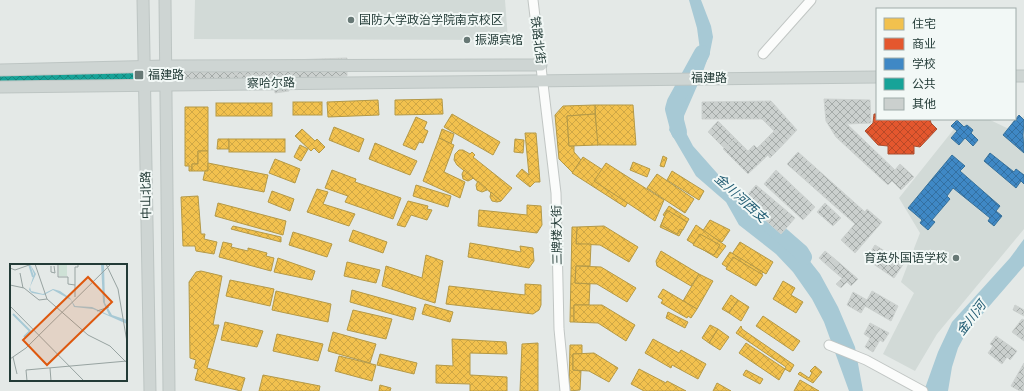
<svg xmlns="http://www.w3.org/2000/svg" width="1024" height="391" viewBox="0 0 1024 391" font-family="Roboto,'Noto Sans SC',sans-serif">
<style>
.built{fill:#d2dad7}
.water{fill:#a7c9d5}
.homes{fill:url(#homes-cross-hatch);stroke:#b49947}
.shops{fill:url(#shops-cross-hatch);stroke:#aa4f31}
.schools{fill:url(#schools-cross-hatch);stroke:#37719a}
.public{fill:url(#public-cross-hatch);stroke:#1b847b}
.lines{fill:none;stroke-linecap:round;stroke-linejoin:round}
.river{stroke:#a7c9d5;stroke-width:16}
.building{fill:url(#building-cross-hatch);stroke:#cdd2d0}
.minor-casing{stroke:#c1c6c4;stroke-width:11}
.major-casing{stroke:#bdc5c3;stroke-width:13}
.minor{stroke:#fbfcfb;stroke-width:9}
.major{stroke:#ced5d3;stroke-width:11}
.poi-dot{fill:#677875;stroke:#f2f8f6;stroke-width:1.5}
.labels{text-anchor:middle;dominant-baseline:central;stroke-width:4;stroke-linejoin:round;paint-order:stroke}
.poi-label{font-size:12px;fill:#233b37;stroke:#f2f8f6;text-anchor:start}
.street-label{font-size:12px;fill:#233b37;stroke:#f2f8f6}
.water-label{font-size:13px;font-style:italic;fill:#215c73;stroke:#f2f8f6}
.inset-river{fill:none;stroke:#a7c9d5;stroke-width:2}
.inset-road{fill:none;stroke:#97a3a1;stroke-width:1}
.view{fill:#de580e;fill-opacity:0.15;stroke:#de580e;stroke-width:2}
.inset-edge{fill:none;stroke:#233b37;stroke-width:2}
</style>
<defs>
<pattern id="homes-cross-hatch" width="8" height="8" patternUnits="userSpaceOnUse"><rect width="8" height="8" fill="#f2c14e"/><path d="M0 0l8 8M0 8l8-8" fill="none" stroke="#cfa745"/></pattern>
<pattern id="shops-cross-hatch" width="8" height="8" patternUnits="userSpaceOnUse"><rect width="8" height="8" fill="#e4572e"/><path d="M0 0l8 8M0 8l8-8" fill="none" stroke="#b84928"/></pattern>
<pattern id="schools-cross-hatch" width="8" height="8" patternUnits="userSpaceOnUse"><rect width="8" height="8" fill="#3f88c5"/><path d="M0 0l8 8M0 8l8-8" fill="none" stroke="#3470a1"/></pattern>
<pattern id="public-cross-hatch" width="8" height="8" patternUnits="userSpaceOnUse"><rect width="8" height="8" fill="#17a398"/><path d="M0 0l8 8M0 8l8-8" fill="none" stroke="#14867d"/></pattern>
<pattern id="building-cross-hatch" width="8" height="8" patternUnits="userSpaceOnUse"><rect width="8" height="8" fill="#cbd0ce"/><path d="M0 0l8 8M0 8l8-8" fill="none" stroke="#a4aaa8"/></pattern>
</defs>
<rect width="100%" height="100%" fill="#e4e9e7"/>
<!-- built -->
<g class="built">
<path d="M195 0H505L508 40 194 39Z"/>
<path d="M1024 116V229L937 334 915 371 883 354 914 293 901 282 920 233 899 198 962 119H988L1009 129Z"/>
</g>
<!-- water -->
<g class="water">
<path d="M689 0H701L711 26 713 37 710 52 701 77 684 116V129L693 146 732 190 805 255 820 274 838 307 855 347 863 391H849L824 322 812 299 793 272 776 254 739 225 726 202 696 176 669 130 677 100 691 77 695 59 700 50 697 28Z"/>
<path d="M1024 239V266L966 333 958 348 952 367 948 391H924L938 352 952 322 1010 258Z"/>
</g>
<!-- homes -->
<g class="homes">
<path d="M442 99 443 114 395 115V100Z"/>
<path d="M378 100 379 115 328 117 327 102Z"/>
<rect x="293" y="102" width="29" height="13"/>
<rect x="216" y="103" width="56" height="13"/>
<path d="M595 105H633L636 145H597Z"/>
<path d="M595 105V114L567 116 569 146H574V152L581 160 573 173 559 159 555 115 563 106Z"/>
<path d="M185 107H208V151H198V164H192V171H189V166H185Z"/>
<path d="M452 114 500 142 493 155 444 127Z"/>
<path d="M595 114 598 145 569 146 567 116Z"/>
<path d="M416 117 427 122 424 129 428 131 423 143 419 142 415 150 403 145Z"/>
<path d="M334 127 364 139 359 152 329 140Z"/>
<path d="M302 129 315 141 317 139 325 147 319 153 314 148 311 151 295 136Z"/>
<path d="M442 129 454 134 451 144 439 138Z"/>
<path d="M525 133H536L540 182H535L530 187 516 176 522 169 529 175Z"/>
<path d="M439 138 454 145 444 172 465 182 460 198 423 181Z"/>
<path d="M218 139H229V149H217Z"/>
<rect x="229" y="139" width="56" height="13"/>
<path d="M515 139 524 140 523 153 514 152Z"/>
<path d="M375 143 417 161 410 175 369 159Z"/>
<path d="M300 145 308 149 301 161 294 157Z"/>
<path d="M459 150H463L470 154 472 152 475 155 473 157 512 188 501 201 457 165 454 160 455 154Z"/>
<path d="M198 151H208V171H192V164H198Z"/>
<path d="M663 156 667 158 664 167 660 166Z"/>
<path d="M583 157 635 191 625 207 572 173Z"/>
<path d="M275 159 300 169 295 183 269 173Z"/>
<path d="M633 162 650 169 647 177 630 170Z"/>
<path d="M208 163 268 175 264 192 203 180 205 171H208Z"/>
<path d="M606 163 664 200 655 221 594 181Z"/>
<path d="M332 170 356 179 355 182 401 198 393 219 345 202 348 196 325 188Z"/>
<path d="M464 170 473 178 472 179 468 181 463 179 462 174Z"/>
<path d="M672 171 704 191 699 200 667 180Z"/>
<path d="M657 174 694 199 685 213 647 188Z"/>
<path d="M478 181 487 189V190L482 192 477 190 476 185Z"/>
<path d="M416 185 451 196 448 207 413 196Z"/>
<path d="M317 189 328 192 323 204 355 214 349 226 307 212Z"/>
<path d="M272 191 294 199 290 211 268 202Z"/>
<path d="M491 192 501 201 497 202 492 201 490 197Z"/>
<path d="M198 196 201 234H205L204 239 217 242 214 254 196 251 195 246H183L181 197Z"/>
<path d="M408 201 428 206 427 209 432 210 427 220 411 215 405 227 397 225Z"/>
<path d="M218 203 286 221 283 235 215 216Z"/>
<path d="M527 205 541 206 542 225 537 233 478 226 479 210 527 215Z"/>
<path d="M669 206 689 219 679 236 660 227 665 216 663 215Z"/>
<path d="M667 210 687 222 683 230 680 229 677 234 661 225Z"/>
<path d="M710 220 730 230 722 242 702 232Z"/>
<path d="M696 225 726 246 717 258 687 240Z"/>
<path d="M233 226 281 237V242L231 229Z"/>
<path d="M604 226 638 247 629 262 600 245 576 244 577 227Z"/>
<path d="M572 227H577L576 244H591L590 266H576L575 283 590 284 589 305H574V322H570Z"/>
<path d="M353 230 387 242 383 253 349 241Z"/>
<path d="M293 232 332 244 327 257 289 245Z"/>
<path d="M700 234 720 245 714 255 693 245Z"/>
<path d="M223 242 232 244 231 247 248 251V248L267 253 266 256 274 258 271 271 219 257Z"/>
<path d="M740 242 773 262 766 274 732 254Z"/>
<path d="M470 243 521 252 520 246 533 248 534 261 529 268 468 257Z"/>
<path d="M661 251 699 274 691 286 657 266 656 261Z"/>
<path d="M730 252 763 272 754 285 722 264Z"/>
<path d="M426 255 443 261 435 303 382 286 386 266 422 278Z"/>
<path d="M733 257 763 275 756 286 726 269Z"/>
<path d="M278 258 315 271 312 280 274 272Z"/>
<path d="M347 262 380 270 376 283 344 276Z"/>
<path d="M576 266 601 267 636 288 627 302 597 284 575 283Z"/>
<path d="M201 271 222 276 213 325H219L207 368 245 378 241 391 195 380 198 369 194 368 196 360 190 358 189 282 196 272Z"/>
<path d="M699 274 713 281 697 309 683 301Z"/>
<path d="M230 280 274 289 270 306 226 296Z"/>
<path d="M783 281 795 288 791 295 803 302 796 313 773 299Z"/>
<path d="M525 284 541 285V305L539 310 533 314 446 304 449 286 525 295Z"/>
<path d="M663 289 697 309 691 318 688 316 687 318 661 303 663 300 658 297Z"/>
<path d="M352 290 416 308 413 320 350 302Z"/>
<path d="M276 291 331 304 328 322 272 310Z"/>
<path d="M731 295 738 300 729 313 722 309Z"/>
<path d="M738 300 749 307 741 321 729 313Z"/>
<path d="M425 304 453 312 450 322 422 314Z"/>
<path d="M574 305H602L635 325 626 341 598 323 574 322Z"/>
<path d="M353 310 392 319 386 339 347 330Z"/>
<path d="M668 312 688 322 685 328 666 318Z"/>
<path d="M763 316 800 341 793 351 756 326Z"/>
<path d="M225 322 263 331 257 347 221 340Z"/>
<path d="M710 325 718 329 709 343 702 338Z"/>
<path d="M741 326 742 329 794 365 790 372 785 369 786 367 736 333Z"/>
<path d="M718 329 729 337 720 350 709 343Z"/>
<path d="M333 332 376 344 370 363 328 351Z"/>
<path d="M277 334 323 344 318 361 273 351Z"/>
<path d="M452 339 506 342 507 354 470 353V375L507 377V391H470V384L436 383V365L453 366Z"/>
<path d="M653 339 679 353 681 350 706 364 698 379 672 365 671 368 645 353Z"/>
<path d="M538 343V391H520L522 344Z"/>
<path d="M746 343 785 369 779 380 739 353Z"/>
<path d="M570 345H582V354H573V370L581 371 580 390 569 391Z"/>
<path d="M594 353 618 368 609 382 589 371 573 370V354Z"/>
<path d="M380 354 417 363 414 374 377 365Z"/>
<path d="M339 356 376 365 372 381 335 371Z"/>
<path d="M815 366 822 372 813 383 798 374 800 372 809 378 812 373 810 371Z"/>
<path d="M639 369 666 383 667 381 686 391H644L631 384Z"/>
<path d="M746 370 763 379 760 384 743 375Z"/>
<path d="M263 375 320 386 319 391H259Z"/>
<path d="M800 380 819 391H794Z"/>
<path d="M717 383 731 391H713Z"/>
<path d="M380 385 391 388 390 391H379Z"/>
</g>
<!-- shops -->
<path class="shops" d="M874 114H877V119H930L931 123 937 129 920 147 914 146V154H888V146L878 145 865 131 873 123Z"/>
<!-- schools -->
<g class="schools">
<path d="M1019 115 1024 120 1023 135 1024 153 1003 135Z"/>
<path d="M957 120 964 127 967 125 973 130 971 133 978 140 973 146 965 138 959 145 951 138 957 131 951 126Z"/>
<path d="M990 153 1014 172 1016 169 1024 175V184L1021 181 1016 188 984 161Z"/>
<path d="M952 155 965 166 960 171 1000 206 996 211 1002 216 994 226 988 221 990 218 953 188 947 196 950 199 932 220 935 222 928 230 920 223 922 220 908 208Z"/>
</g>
<!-- public -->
<path class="public" d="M141 62 142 87 0 90V66Z"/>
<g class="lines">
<!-- river -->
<g class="river">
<path d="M679 132 673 109 675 102 702 53"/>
<path d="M741 200 801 252 804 257"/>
</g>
</g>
<!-- building -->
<g class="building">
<path d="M347 58V76L178 81 177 64Z"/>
<rect x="231" y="75" width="30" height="14"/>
<path d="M287 81 289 91 275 93 274 84Z"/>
<path d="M824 99 870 100 871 123 847 124 895 170 900 164 914 177 901 190 892 181 888 185 836 137 826 121Z"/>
<path d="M771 101 797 130 770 158 768 155 748 174 723 149 735 138 748 151 754 145 757 148 774 131 762 119H702V102Z"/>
<path d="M718 121 735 138 724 148 708 132Z"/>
<path d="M798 152 865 212 867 209 882 222 855 253 841 240 855 224 787 164Z"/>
<path d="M776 170 815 207 803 220 764 184Z"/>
<path d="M756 185 795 218 781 234 743 200Z"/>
<path d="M825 203 841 218 833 226 817 212Z"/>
<path d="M875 245 904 263 894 278 866 259Z"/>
<path d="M825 251 836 260 829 267 819 258Z"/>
<path d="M836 260 858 279 851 286 847 282 841 288 836 284 842 278 829 267Z"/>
<path d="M872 291 898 306 891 321 865 306 861 313 847 305 853 292 867 300Z"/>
<path d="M1015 305 1024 310V316L1013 310Z"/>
<path d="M1022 319 1024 320V341L1012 332Z"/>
<path d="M870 323 889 333 883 342 880 340 873 352 865 347 870 338 864 334Z"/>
<path d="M996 336 1017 351 1010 360 1007 357 1002 364 988 353 993 346 990 344Z"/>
<path d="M1024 363V391H1020L1011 386Z"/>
</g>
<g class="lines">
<defs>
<g id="minor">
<path d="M533 0 556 193 559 329 565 391"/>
<path d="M763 54 811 0"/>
<path d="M829 345 866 360 923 391"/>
</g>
<g id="major">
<path d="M143 0 150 391"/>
<path d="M165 0 169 391"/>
<path d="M0 70 165 66 541 65"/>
<path d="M1015 76H1024"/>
<path d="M0 87 877 77"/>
</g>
</defs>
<!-- minor casing -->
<use href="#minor" class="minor-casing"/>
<!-- major casing -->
<use href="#major" class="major-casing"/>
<!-- minor -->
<use href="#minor" class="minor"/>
<!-- major -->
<use href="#major" class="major"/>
</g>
<!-- markers -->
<g class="poi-dot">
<circle cx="351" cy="20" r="4"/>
<circle cx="467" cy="40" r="4"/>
<rect x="134" y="70" width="10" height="10" rx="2"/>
<circle cx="956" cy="258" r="4"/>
</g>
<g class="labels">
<!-- poi labels -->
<g class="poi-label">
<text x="359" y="20">国防大学政治学院南京校区</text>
<text x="475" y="40">振源宾馆</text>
<text x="148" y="75">福建路</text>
<text x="948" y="258" text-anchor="end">育英外国语学校</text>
</g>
<!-- street labels -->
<g class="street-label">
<text transform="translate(538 40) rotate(83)">铁路北街</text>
<text x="709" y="78">福建路</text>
<text transform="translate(271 83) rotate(-1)">察哈尔路</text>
<text transform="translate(146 195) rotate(-91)">中山北路</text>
<text transform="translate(557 235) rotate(-91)">三牌楼大街</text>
</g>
<!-- water labels -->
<g class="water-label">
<text transform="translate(741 198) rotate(42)">金川河西支</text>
<text transform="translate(971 318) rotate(-53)">金川河</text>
</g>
</g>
<!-- overview -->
<g transform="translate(10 264)">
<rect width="117" height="117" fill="#e4e9e7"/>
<path d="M49 0H57V12H49Z" fill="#cee1d6"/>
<path d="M20 0 26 10 20 23 21 27 33 30 43 25 50 27 60 34 65 42 82 43 99 51 93 38 91 0H94L95 39 102 51 117 56V60L83 45 64 43 61 36 43 26 34 31 22 29 19 26 24 10Z" fill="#a7c9d5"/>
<path class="inset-river" d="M19 0 23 13M3 50 20 67 14 73"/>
<path class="inset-road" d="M25 0 37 35 78 71 100 82 117 99M48 0V13H58V20L65 21V33M96 0 108 25 117 78M41 2V8L45 9 44 2M0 4 5 6 22 0M10 9 13 24M0 21 14 24 29 36 37 35M65 21V3H68V0M0 42 74 117M87 47 99 43M3 93 7 110M0 95 16 84 101 0M40 104 41 117M17 117 16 106 117 97"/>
<path class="view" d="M78 13 102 38 37 101 13 76Z"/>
<rect width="117" height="117" class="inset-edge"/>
</g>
<!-- legend -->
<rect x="876" y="8" width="140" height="112" fill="#f2f8f6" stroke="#9facaa"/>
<rect x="884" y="18" width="20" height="12" fill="#f2c14e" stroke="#9facaa"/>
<text x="912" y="28" font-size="12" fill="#233b37">住宅</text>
<rect x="884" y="38" width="20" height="12" fill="#e4572e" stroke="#9facaa"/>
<text x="912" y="48" font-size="12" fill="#233b37">商业</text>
<rect x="884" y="58" width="20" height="12" fill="#3f88c5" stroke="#9facaa"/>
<text x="912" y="68" font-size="12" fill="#233b37">学校</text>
<rect x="884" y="78" width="20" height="12" fill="#17a398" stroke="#9facaa"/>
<text x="912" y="88" font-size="12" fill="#233b37">公共</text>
<rect x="884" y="98" width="20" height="12" fill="#cbd0ce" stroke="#9facaa"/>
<text x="912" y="108" font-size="12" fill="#233b37">其他</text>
</svg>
